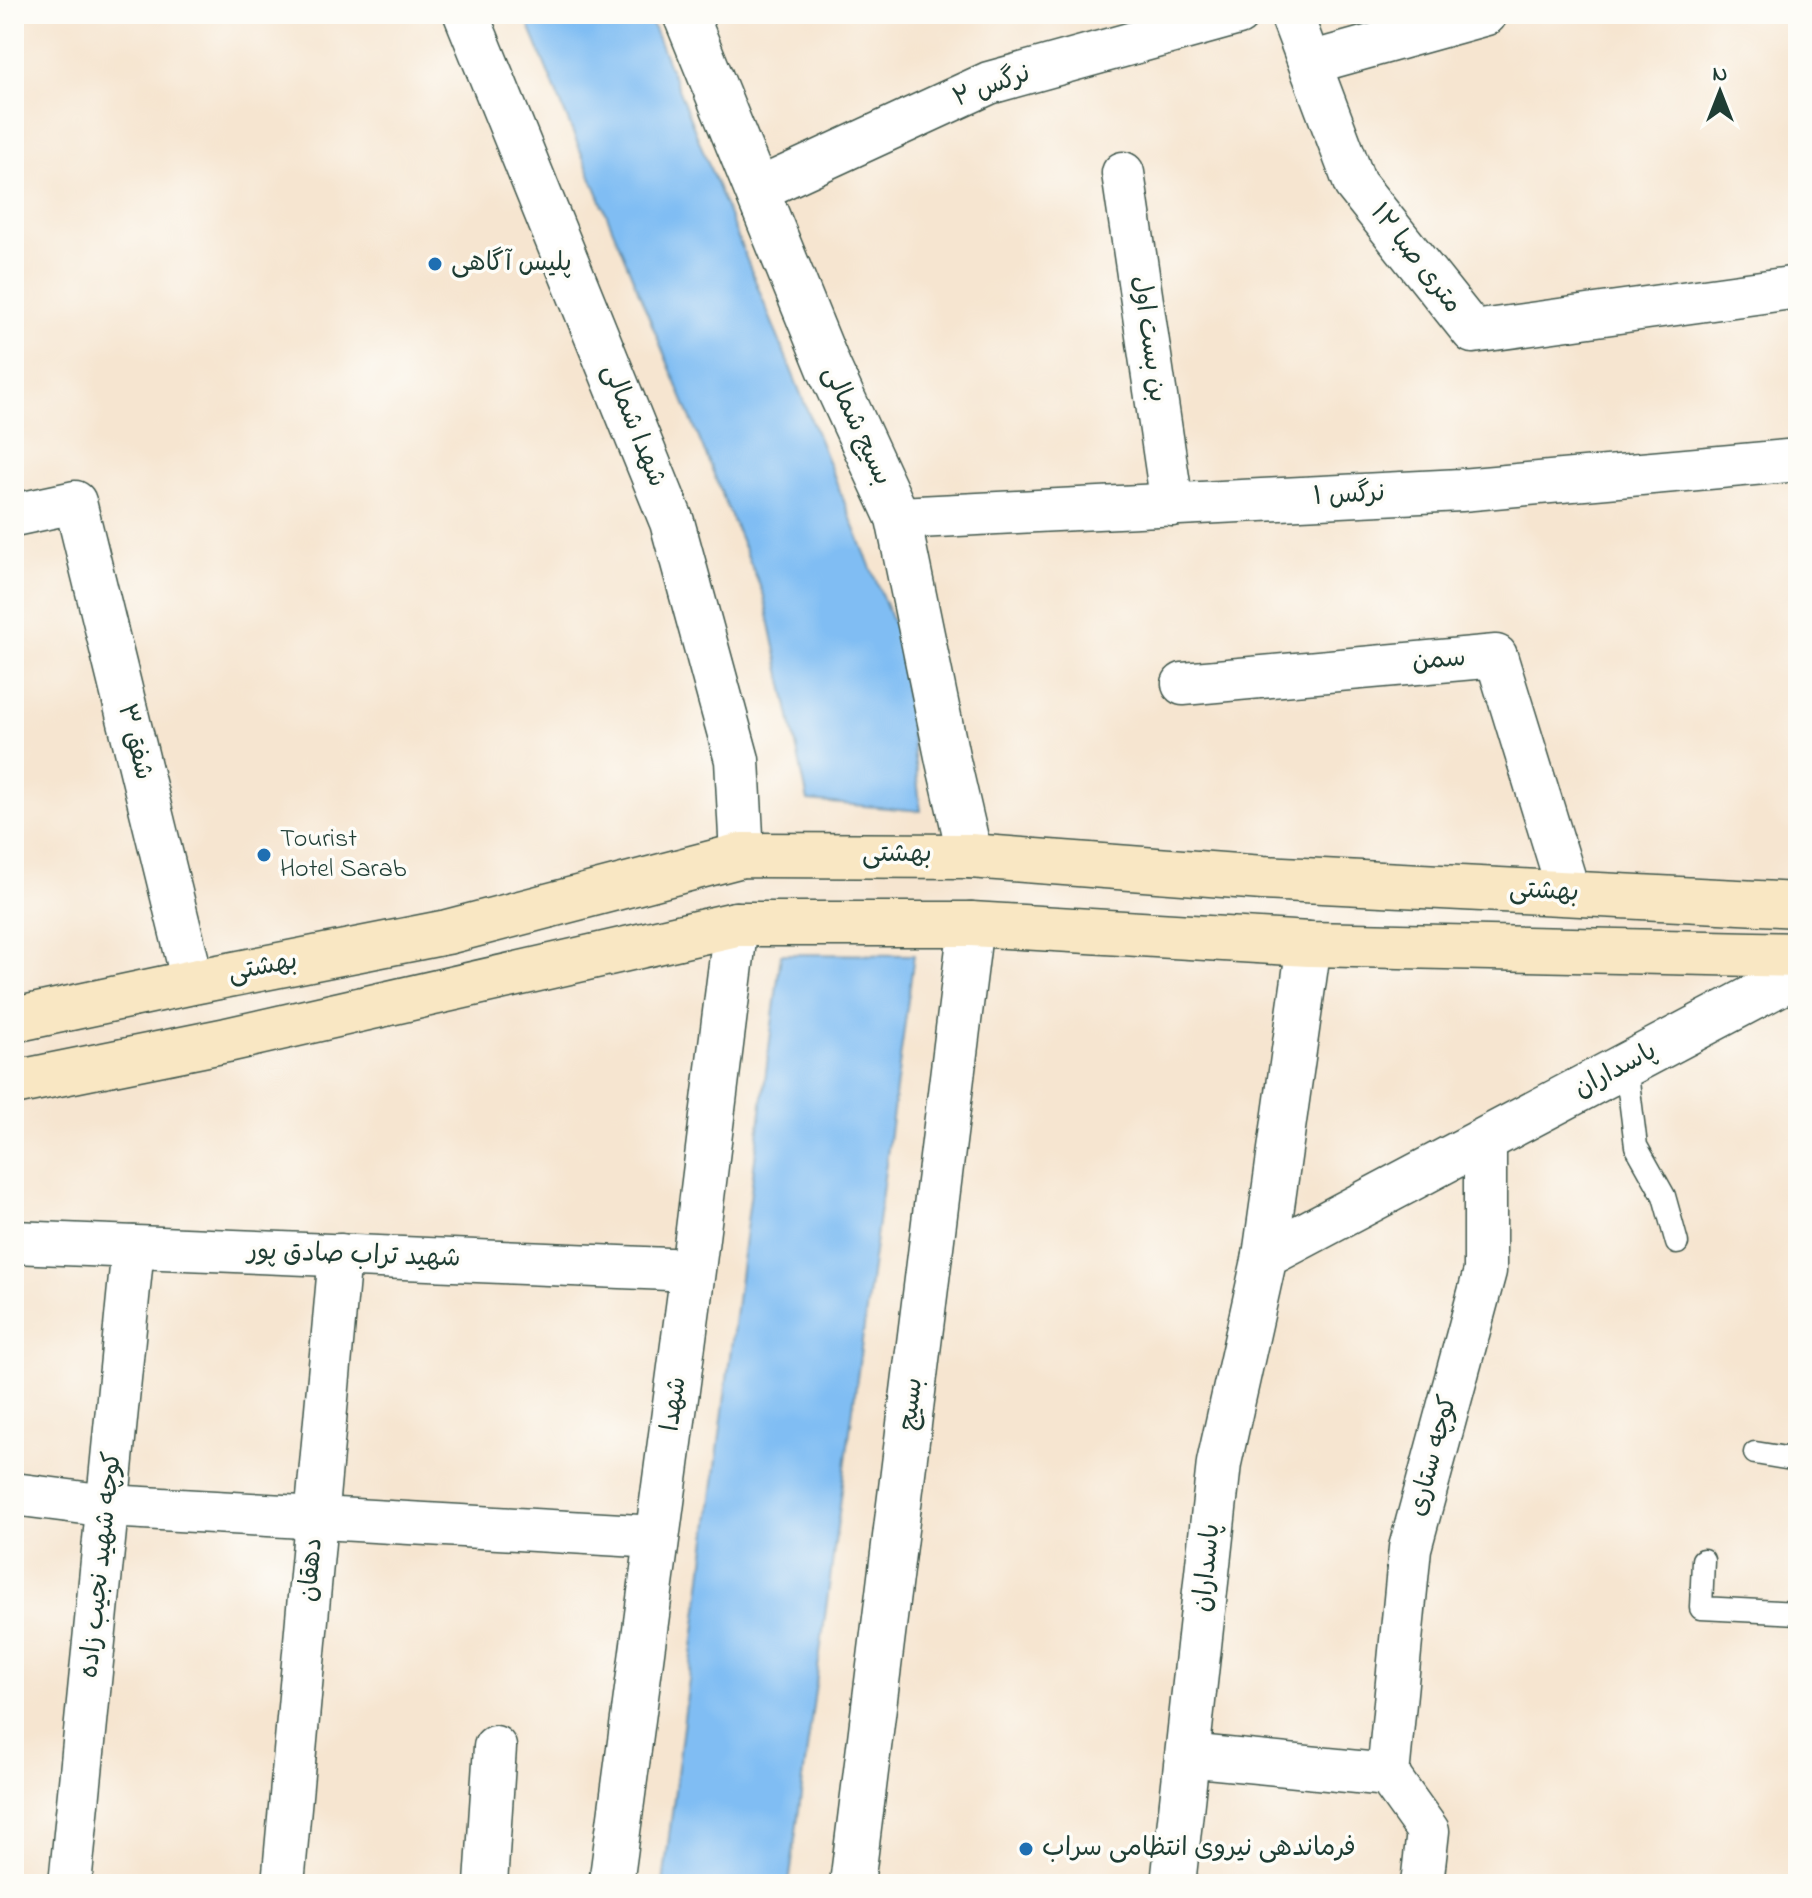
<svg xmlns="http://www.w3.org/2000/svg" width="1812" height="1898" viewBox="0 0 1812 1898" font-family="'Indie Flower','Playpen Sans Arabic',sans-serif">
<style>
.water{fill:#80bdf3;stroke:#507d94;stroke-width:2}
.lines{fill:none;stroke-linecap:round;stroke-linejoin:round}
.service-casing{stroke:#3f564b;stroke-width:25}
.minor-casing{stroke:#3f564b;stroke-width:45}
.tertiary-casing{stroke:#3f564b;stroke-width:47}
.secondary-casing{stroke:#3f564b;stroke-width:47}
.service{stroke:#fff;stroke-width:22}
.minor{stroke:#fff;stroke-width:42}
.tertiary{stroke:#fff;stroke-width:44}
.secondary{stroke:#f9e7c3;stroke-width:44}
.poi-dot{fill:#1f6fb2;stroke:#fdfcf7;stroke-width:3}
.labels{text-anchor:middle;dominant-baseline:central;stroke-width:7;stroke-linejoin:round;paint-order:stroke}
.street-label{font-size:26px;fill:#1f3d34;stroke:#fdfcf7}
.poi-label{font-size:26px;fill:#1f3d34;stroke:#fdfcf7;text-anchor:start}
</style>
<rect width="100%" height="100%" fill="#fdfcf7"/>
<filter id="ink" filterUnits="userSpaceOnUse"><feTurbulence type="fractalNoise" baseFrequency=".0125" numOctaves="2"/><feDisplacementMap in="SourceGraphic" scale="16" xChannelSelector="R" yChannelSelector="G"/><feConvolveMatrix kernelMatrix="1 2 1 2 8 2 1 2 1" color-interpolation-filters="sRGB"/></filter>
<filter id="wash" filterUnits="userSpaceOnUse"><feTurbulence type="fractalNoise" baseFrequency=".006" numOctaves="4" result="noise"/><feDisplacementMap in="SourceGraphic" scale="32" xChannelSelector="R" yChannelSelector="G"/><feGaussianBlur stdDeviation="1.8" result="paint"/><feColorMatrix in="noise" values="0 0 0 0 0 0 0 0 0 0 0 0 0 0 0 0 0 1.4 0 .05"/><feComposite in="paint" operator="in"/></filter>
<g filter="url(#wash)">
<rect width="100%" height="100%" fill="#f6e5d0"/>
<!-- water -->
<g class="water">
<path d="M524 14H648L899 638 921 811 808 801 764 596Z"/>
<path d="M781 954 914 955 789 1884H663Z"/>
</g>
</g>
<g filter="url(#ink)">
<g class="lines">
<defs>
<g id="service">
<path d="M1626 1066 1636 1146 1664 1196 1677 1243"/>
<path d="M1755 1453 1798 1460"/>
<path d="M1703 1560 1701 1608 1798 1613"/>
</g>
<g id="minor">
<path d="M1291 14 1355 184 1473 332 1798 287"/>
<path d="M1310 63 1486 14"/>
<path d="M1123 173 1172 505"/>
<path d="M757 190 989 83 1238 14"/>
<path d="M14 515 75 502 193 982"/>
<path d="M898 518 1461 490 1798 460"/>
<path d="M1183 684 1496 656 1569 893"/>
<path d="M14 1242 693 1270"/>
<path d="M14 1494 108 1506 657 1537"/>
<path d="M1187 1755 1388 1775 1428 1831 1422 1884"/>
<path d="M1388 1775 1410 1548 1485 1271V1140"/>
<path d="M70 1884 133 1247"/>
<path d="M283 1884 340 1255"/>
<path d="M486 1884 495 1747"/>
</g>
<g id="tertiary">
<path d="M466 14 672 522 737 760 742 855"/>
<path d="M685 14 829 368 898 518 948 761 970 856"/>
<path d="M1265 1256 1309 944"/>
<path d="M611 1884 693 1270 736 924"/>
<path d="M852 1884 971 924"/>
<path d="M1173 1884 1219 1463 1265 1256 1798 974"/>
</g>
<g id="secondary">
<path d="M14 1020 193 982 447 932 742 855 970 856 1263 878 1798 905"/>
<path d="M14 1083 227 1040 736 924H971L1309 944 1798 955"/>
</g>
</defs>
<!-- service casing -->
<use href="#service" class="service-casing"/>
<!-- minor casing -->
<use href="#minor" class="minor-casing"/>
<!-- tertiary casing -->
<use href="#tertiary" class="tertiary-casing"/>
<!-- secondary casing -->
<use href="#secondary" class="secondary-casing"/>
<!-- service -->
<use href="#service" class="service"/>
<!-- minor -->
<use href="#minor" class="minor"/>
<!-- tertiary -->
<use href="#tertiary" class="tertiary"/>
<!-- secondary -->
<use href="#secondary" class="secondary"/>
</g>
</g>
<!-- markers -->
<g class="poi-dot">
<circle cx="435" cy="264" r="8"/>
<circle cx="264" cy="855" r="8"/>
<circle cx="1026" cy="1849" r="8"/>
</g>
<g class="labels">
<!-- street labels -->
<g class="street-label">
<text transform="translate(992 87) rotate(-20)">نرگس ۲</text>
<text transform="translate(1415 259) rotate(52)">۱۲ متری صبا</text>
<text transform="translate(1148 339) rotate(82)">بن بست اول</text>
<text transform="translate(633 426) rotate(68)">شهدا شمالی</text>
<text transform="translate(856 426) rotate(65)">بسیج شمالی</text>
<text transform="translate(1349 496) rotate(-3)">نرگس ۱</text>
<text transform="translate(1439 661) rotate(-5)">سمن</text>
<text transform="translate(134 742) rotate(76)">شفق ۳</text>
<text x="897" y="855">بهشتی</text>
<text transform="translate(1544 892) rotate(3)">بهشتی</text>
<text transform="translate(263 968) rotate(-11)">بهشتی</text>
<text transform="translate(1616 1071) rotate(-28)">پاسداران</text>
<text transform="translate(354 1256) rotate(2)">شهید تراب صادق پور</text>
<text transform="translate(675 1404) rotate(-82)">شهدا</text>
<text transform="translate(912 1404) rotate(-83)">بسیج</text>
<text transform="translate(1434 1456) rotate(-75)">کوچه ستاری</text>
<text transform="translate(102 1565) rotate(-84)">کوچه شهید نجیب زاده</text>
<text transform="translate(1208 1568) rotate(-84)">پاسداران</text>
<text transform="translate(312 1570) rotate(-85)">دهقان</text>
</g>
<!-- poi labels -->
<g class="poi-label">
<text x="451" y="264">پلیس آگاهی</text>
<text x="280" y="840">Tourist<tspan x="280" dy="30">Hotel Sarab</tspan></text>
<text x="1042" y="1849">فرماندهی نیروی انتظامی سراب</text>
</g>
</g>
<!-- margin -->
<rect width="1812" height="1898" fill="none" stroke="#fdfcf7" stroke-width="48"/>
<!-- north arrow -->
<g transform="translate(1720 92)" stroke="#fdfcf7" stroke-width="6" paint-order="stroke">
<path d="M0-6L14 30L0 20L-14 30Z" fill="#1f3d34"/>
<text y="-12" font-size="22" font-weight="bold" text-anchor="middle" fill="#1f3d34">N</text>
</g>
</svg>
